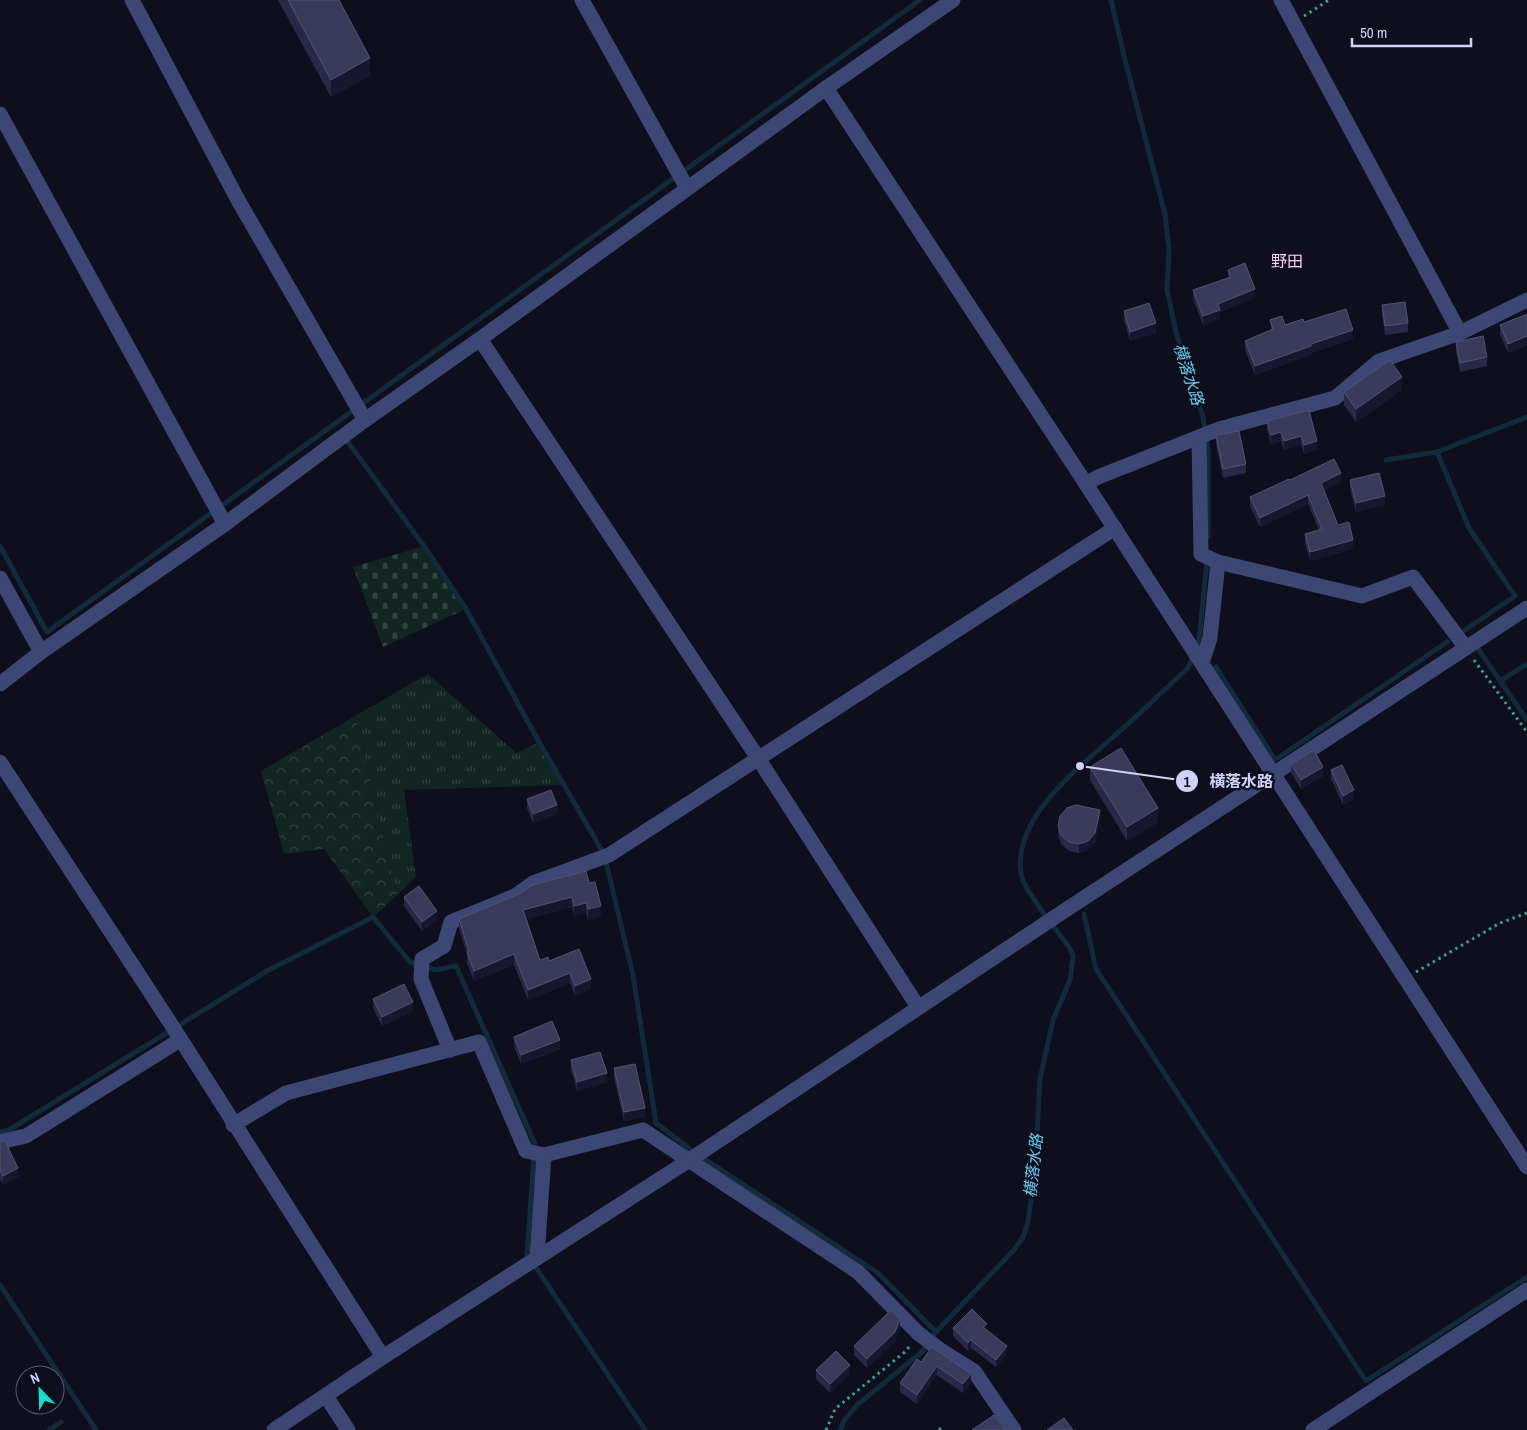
<svg xmlns="http://www.w3.org/2000/svg" width="1527" height="1430" viewBox="0 0 1527 1430" font-family="'Archivo Narrow','Noto Sans JP',sans-serif">
<style>
.grass{fill:url(#grass-tufts)}
.cemetery{fill:url(#cemetery-stones)}
.park{fill:url(#park-crowns)}
.lines{fill:none;stroke-linecap:round;stroke-linejoin:round}
.stream{stroke:#112b3c;stroke-width:5}
.path{stroke:#3aa287;stroke-width:3;stroke-dasharray:2.5 4;stroke-linecap:butt}
.minor{stroke:#3d4776;stroke-width:15}
.wall{fill:#282948}
.shaded-wall{fill:#16162f}
.building{fill:#3a3b5b;stroke:#515374}
.labels{text-anchor:middle;dominant-baseline:central;stroke-width:5;stroke-linejoin:round;paint-order:stroke}
.neighbourhood-label{font-size:16px;fill:#fad0f3;stroke:#0e0e1c}
.water-label{font-size:16px;font-style:italic;fill:#67cbee;stroke:#0e0e1c}
.leader{fill:none;stroke:#ced2fa;stroke-width:2}
.callout-dot{fill:#ced2fa;stroke:#0e0e1c;stroke-width:2}
.mark-label{font-size:15px;text-anchor:middle;font-weight:bold;fill:#111}
.callout-label{font-size:16px;text-anchor:middle;font-weight:bold;fill:#ced2fa;stroke:#0e0e1c;stroke-width:5;stroke-linejoin:round;paint-order:stroke}
</style>
<defs>
<pattern id="grass-tufts" width="24" height="20" patternUnits="userSpaceOnUse" patternTransform="scale(1.25)"><rect width="24" height="20" fill="#112521"/><path d="M3 7l-1-3M5 7V3M7 7l1-3M15 17l-1-3M17 17v-4M19 17l1-3" fill="none" stroke="#324442"/></pattern>
<pattern id="cemetery-stones" width="16" height="16" patternUnits="userSpaceOnUse" patternTransform="scale(1.25)"><rect width="16" height="16" fill="#112521"/><path d="M2 7V4a2 2 0 0 1 4 0v3zM10 15v-3a2 2 0 0 1 4 0v3z" fill="#324442"/></pattern>
<pattern id="park-crowns" width="20" height="18" patternUnits="userSpaceOnUse" patternTransform="scale(1.25)"><rect width="20" height="18" fill="#112521"/><path d="M2 6a3 3 0 1 1 6 0M12 15a3 3 0 1 1 6 0" fill="none" stroke="#324442"/></pattern>
</defs>
<rect width="100%" height="100%" fill="#0e0e1c"/>
<!-- grass -->
<path class="grass" d="M428 674 516 753 539 742 564 785 404 790 416 877 397 895 355 716Z"/>
<!-- cemetery -->
<path class="cemetery" d="M424 546 466 609 383 647 353 567Z"/>
<!-- park -->
<path class="park" d="M355 716 397 895 373 917 324 849 284 854 261 771Z"/>
<g class="lines">
<!-- stream -->
<g class="stream">
<path d="M1111 0 1125 60 1165 214 1169 249 1167 290 1176 332 1203 417 1208 450V537"/>
<path d="M348 442 424 546 466 609 539 742 604 854 633 975 656 1123 691 1150 878 1273 936 1332"/>
<path d="M1437 452 1469 528 1515 596 1465 630"/>
<path d="M1386 460 1437 452 1527 417"/>
<path d="M0 546 47 632 920 0"/>
<path d="M1196 648 1199 641 1207 560"/>
<path d="M1479 650 1527 720"/>
<path d="M1216 667 1275 760 1447 642"/>
<path d="M1500 681 1527 664"/>
<path d="M1084 914 1096 969 1366 1381 1527 1277"/>
<path d="M0 1132 9 1130 267 971 373 917 410 962 435 970 456 966 535 1144 527 1254 645 1430"/>
<path d="M0 1285 96 1430"/>
<path d="M49 1430 61 1422"/>
<path d="M840 1430 844 1421 857 1405 923 1351 936 1332 1013 1251 1023 1237 1028 1222 1035 1171 1040 1079 1053 1020 1070 980 1073 956 1069 947C1058 932 1023 889 1021 874 1012 815 1083 765 1121 730 1144 710 1166 688 1188 668L1193 656"/>
</g>
<!-- path -->
<g class="path">
<path d="M1304 16 1329 0"/>
<path d="M1474 660 1527 732"/>
<path d="M1416 972 1500 923 1527 913"/>
<path d="M939 1428 941 1430"/>
<path d="M826 1430 835 1409 906 1351 911 1344"/>
</g>
<!-- minor -->
<g class="minor">
<path d="M132 0 238 200 365 420"/>
<path d="M582 0 687 188"/>
<path d="M1281 0 1460 333"/>
<path d="M826 88 1086 484 1527 1167"/>
<path d="M0 114 225 524"/>
<path d="M480 339 758 758 918 1007"/>
<path d="M1199 437 1201 554 1218 562 1362 596 1413 577 1466 648"/>
<path d="M1086 484 1098 477 1219 429 1335 398 1379 361 1460 333 1527 300"/>
<path d="M0 578 41 652"/>
<path d="M1202 663 1210 638 1218 562"/>
<path d="M0 684 41 652 225 524 365 420 480 339 826 88 953 0"/>
<path d="M0 762 169 1021 383 1357"/>
<path d="M450 1050 421 979 422 959 444 946 451 922 515 896 533 883 609 855 1115 528"/>
<path d="M233 1125 286 1093 479 1042 526 1151 544 1155 643 1130 858 1272 918 1333 939 1349 974 1371 1014 1430"/>
<path d="M0 1142 26 1136 180 1040"/>
<path d="M537 1258 544 1155"/>
<path d="M326 1396 348 1430"/>
<path d="M274 1430 383 1357 688 1161 1064 911 1527 608"/>
<path d="M1313 1430 1527 1290"/>
</g>
</g>
<!-- wall -->
<g class="wall">
<path d="M278 0H339L370 76 331 97Z"/>
<path d="M1228 270 1255 298 1220 312V319L1203 325 1193 299V290L1228 278Z"/>
<path d="M1382 305 1408 323V332L1385 335 1382 314Z"/>
<path d="M1124 311 1156 333 1130 341 1124 320Z"/>
<path d="M1527 314V345L1508 353 1500 334V325Z"/>
<path d="M1270 320 1285 325 1304 322 1353 339 1311 353V355L1255 375 1245 350V341L1271 330Z"/>
<path d="M1456 342 1487 357V366L1460 372 1456 351Z"/>
<path d="M1402 390 1356 422 1344 405V392Z"/>
<path d="M1309 410 1317 450 1304 454 1301 445 1284 450 1281 441 1271 444 1267 430V421Z"/>
<path d="M1216 435 1246 464V473L1223 478 1216 444Z"/>
<path d="M1290 480 1341 482 1324 490 1338 525 1353 549 1310 561 1305 543V534L1319 530 1308 504 1260 527 1250 506V497Z"/>
<path d="M1350 480 1385 505 1356 512 1350 489Z"/>
<path d="M1291 764 1323 776 1301 789 1291 773Z"/>
<path d="M1090 767 1158 822 1127 841 1090 780Z"/>
<path d="M1331 770 1354 799 1343 805 1331 779Z"/>
<path d="M527 799 557 814 533 823 527 808Z"/>
<path d="M1100 819 1095 842 1088 850 1079 853 1069 851 1061 844 1058 835V826Z"/>
<path d="M589 883 601 916 588 920 586 913 574 916 572 907 527 919 540 960 549 961 579 949 591 989 575 996 570 983 528 1000 514 965 474 981 467 963V954L459 929V919Z"/>
<path d="M404 897 437 920 422 931 404 906Z"/>
<path d="M373 999 413 1011 382 1026 373 1008Z"/>
<path d="M514 1037 560 1049 521 1064 514 1046Z"/>
<path d="M571 1060 607 1082 577 1091 571 1070Z"/>
<path d="M614 1068 645 1117 624 1121 614 1078Z"/>
<path d="M0 1142 18 1177 3 1185 0 1179Z"/>
<path d="M900 1328 895 1341 867 1368 854 1355V1346Z"/>
<path d="M953 1328 987 1330 1007 1354 996 1367 971 1348 968 1351 953 1336Z"/>
<path d="M932 1347 971 1383 963 1393 937 1375 917 1404 900 1392V1383L921 1362Z"/>
<path d="M816 1370 850 1374 830 1393 816 1379Z"/>
</g>
<!-- shaded-wall -->
<g class="shaded-wall">
<path d="M370 58V76L331 97V80Z"/>
<path d="M1255 289V298L1220 312V319L1203 325V316L1218 304Z"/>
<path d="M1156 323V333L1130 341V332Z"/>
<path d="M1353 330V339L1311 353V355L1255 375V366L1311 344Z"/>
<path d="M1527 336V345L1508 353V344Z"/>
<path d="M1402 377V390L1356 422V409Z"/>
<path d="M1281 432V441L1271 444V435Z"/>
<path d="M1301 436V445L1284 450V441Z"/>
<path d="M1317 441V450L1304 454V445Z"/>
<path d="M1341 473V482L1321 492V483Z"/>
<path d="M1308 495V504L1260 527V518Z"/>
<path d="M1385 496V505L1356 512V503Z"/>
<path d="M1353 540V549L1310 561V552Z"/>
<path d="M1323 767V776L1301 789V780Z"/>
<path d="M1354 790V799L1343 805V796Z"/>
<path d="M557 805V814L533 823V814Z"/>
<path d="M1158 808V822L1127 841V827Z"/>
<path d="M1100 810V819L1095 842 1088 850 1079 853V844Z"/>
<path d="M572 897V907L523 920V910Z"/>
<path d="M586 903V913L574 916V906Z"/>
<path d="M601 906V916L588 920V909Z"/>
<path d="M437 911V920L422 931V922Z"/>
<path d="M514 954V965L474 981V971Z"/>
<path d="M570 973V983L528 1000V990Z"/>
<path d="M591 979V989L575 996V986Z"/>
<path d="M413 1002V1011L382 1026V1017Z"/>
<path d="M560 1040V1049L521 1064V1055Z"/>
<path d="M607 1073V1082L577 1091V1082Z"/>
<path d="M645 1108V1117L624 1121V1112Z"/>
<path d="M18 1168V1177L3 1185V1176Z"/>
<path d="M900 1319V1328L895 1341 867 1368V1359Z"/>
<path d="M987 1324V1331L983 1327Z"/>
<path d="M971 1340V1348L968 1351V1343Z"/>
<path d="M1007 1346V1354L996 1367V1360Z"/>
<path d="M850 1365V1374L830 1393V1384Z"/>
<path d="M937 1366V1375L917 1404V1395Z"/>
<path d="M971 1374V1383L963 1393V1384Z"/>
</g>
<!-- building -->
<g class="building">
<path d="M288 0H339L370 58 331 80Z"/>
<path d="M1245 263 1255 289 1218 304 1220 310 1203 316 1193 290 1231 277 1228 270Z"/>
<path d="M1405 302 1408 323 1385 326 1382 305Z"/>
<path d="M1149 303 1156 323 1130 332 1124 311Z"/>
<path d="M1346 309 1353 330 1311 344V346L1255 366 1245 341 1273 329 1270 320 1282 316 1285 325 1303 319 1304 322Z"/>
<path d="M1527 314V336L1508 344 1500 325Z"/>
<path d="M1483 336 1487 357 1460 363 1456 342Z"/>
<path d="M1390 360 1402 377 1356 409 1344 392Z"/>
<path d="M1309 410 1317 441 1304 445 1301 436 1284 441 1281 432 1271 435 1267 421Z"/>
<path d="M1239 431 1246 464 1223 469 1216 435Z"/>
<path d="M1334 459 1341 473 1321 483 1338 525 1349 522 1353 540 1310 552 1305 534 1322 529 1308 495 1260 518 1250 497 1289 479 1290 480Z"/>
<path d="M1379 473 1385 496 1356 503 1350 480Z"/>
<path d="M1121 748 1158 808 1127 827 1090 767Z"/>
<path d="M1314 750 1323 767 1301 780 1291 764Z"/>
<path d="M1342 765 1354 790 1343 796 1331 770Z"/>
<path d="M551 790 557 805 533 814 527 799Z"/>
<path d="M1076 805 1100 810 1095 833 1088 841 1079 844 1069 842 1061 835 1058 826 1060 816 1067 808Z"/>
<path d="M586 871 589 883 595 882 601 906 588 909 586 903 574 906 572 897 523 910 540 960 548 957 549 961 579 949 591 979 575 986 570 973 528 990 514 954 474 971 467 952 469 951 459 919 519 894 532 885Z"/>
<path d="M419 886 437 911 422 922 404 897Z"/>
<path d="M404 984 413 1002 382 1017 373 999Z"/>
<path d="M552 1021 560 1040 521 1055 514 1037Z"/>
<path d="M600 1052 607 1073 577 1082 571 1060Z"/>
<path d="M635 1064 645 1108 624 1112 614 1068Z"/>
<path d="M5 1141 18 1168 3 1176 0 1170V1142Z"/>
<path d="M972 1309 987 1324 983 1327 1007 1346 996 1360 971 1340 968 1343 953 1328Z"/>
<path d="M891 1310 900 1319 895 1332 867 1359 854 1346Z"/>
<path d="M932 1347 971 1374 963 1384 937 1366 917 1395 900 1383 917 1359 921 1362Z"/>
<path d="M836 1351 850 1365 830 1384 816 1370Z"/>
<path d="M994 1415 1005 1430H972Z"/>
<path d="M1064 1418 1073 1430H1047Z"/>
</g>
<g class="labels">
<!-- neighbourhood labels -->
<g class="neighbourhood-label">
<text x="1287" y="261">野田</text>
</g>
<!-- water labels -->
<g class="water-label">
<text transform="translate(1189 374) rotate(72)">横落水路</text>
<text transform="translate(1033 1166) rotate(-84)">横落水路</text>
</g>
</g>
<!-- callouts -->
<path class="leader" d="M1080 766L1187 781"/>
<g class="callout-dot">
<circle cx="1080" cy="766" r="5"/>
<circle cx="1187" cy="781" r="12"/>
</g>
<g class="mark-label">
<text x="1187" y="787">1</text>
</g>
<g class="callout-label">
<text x="1241" y="787">横落水路</text>
</g>
<!-- north arrow -->
<g transform="translate(40 1390) rotate(337)"><circle r="24" fill="#0e0e1c" stroke="#5b5c75"/>
<path d="M0-4L9 19L0 12L-9 19Z" fill="#18dbc8"/>
<text y="-8" font-size="14" font-weight="bold" text-anchor="middle" fill="#ced2fa">N</text>
</g>
<!-- scale -->
<path d="M1352 38v8h119v-8" fill="none" stroke="#ced2fa" stroke-width="2.5"/>
<text x="1360" y="38" font-size="15" fill="#ced2fa" stroke="#0e0e1c" stroke-width="4" paint-order="stroke">50 m</text>
</svg>
